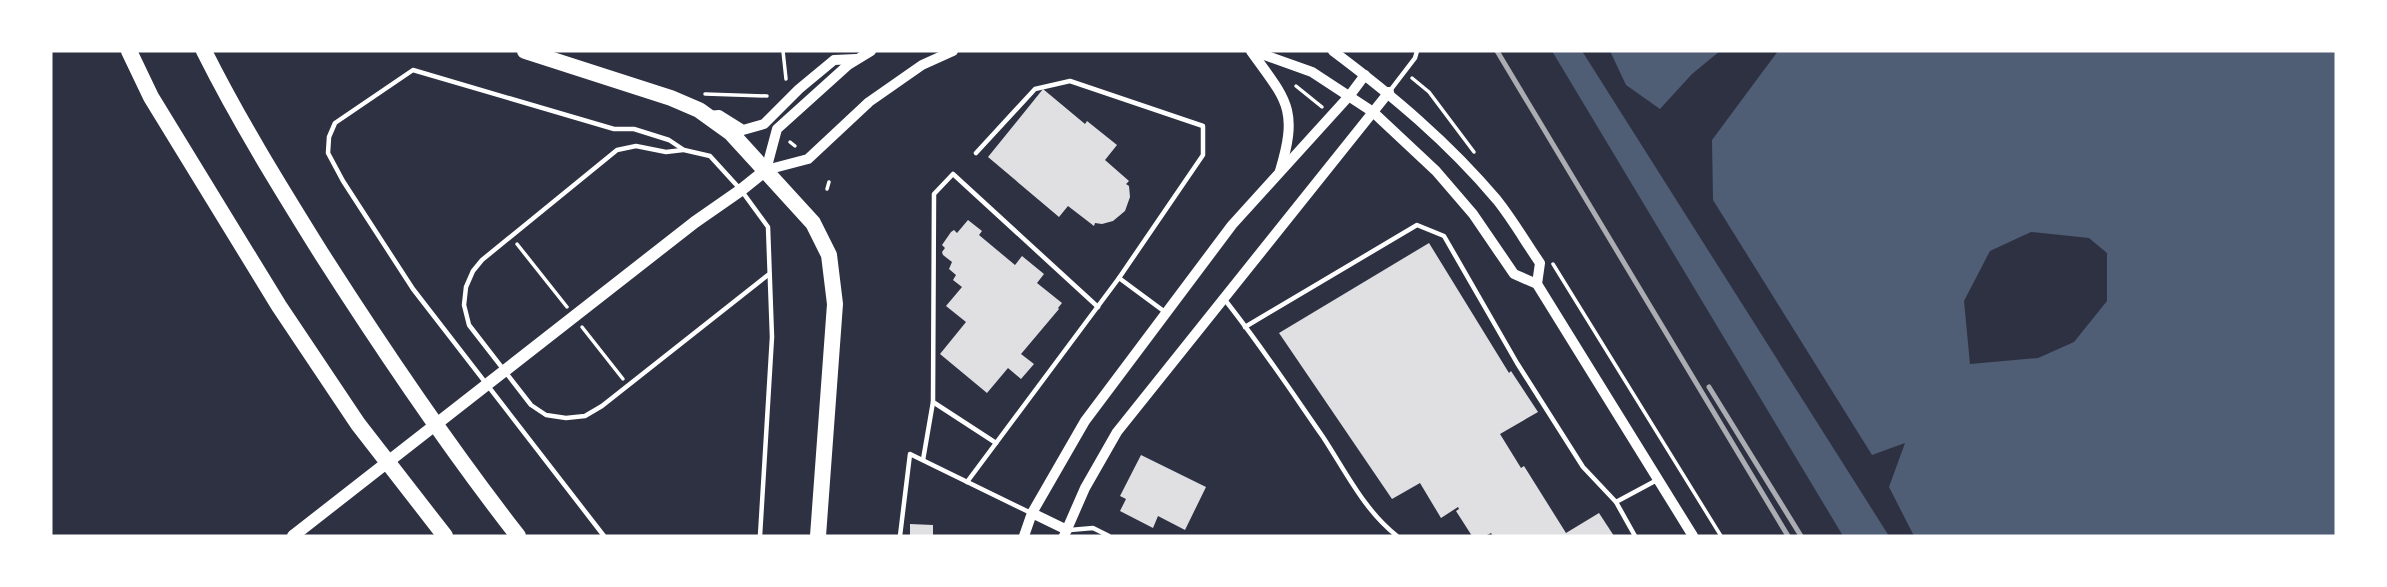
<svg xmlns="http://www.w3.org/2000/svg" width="2387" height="587" viewBox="0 0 2387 587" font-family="Arial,sans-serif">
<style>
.water{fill:#4f5d75;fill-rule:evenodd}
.building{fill:#e0e0e3}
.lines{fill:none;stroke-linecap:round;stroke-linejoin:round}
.path{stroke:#fff;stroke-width:3.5}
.service{stroke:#fff;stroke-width:4.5}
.tertiary{stroke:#fff;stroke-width:10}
.secondary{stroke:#fff;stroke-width:12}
.motorway{stroke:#fff;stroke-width:16}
.rail{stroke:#abadb3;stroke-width:5}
</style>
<rect width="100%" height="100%" fill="#2d3142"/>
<!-- water -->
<g class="water">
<path d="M1552 51H1582L1889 536H1843Z"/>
<path d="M1610 51H1720L1692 74 1660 109 1626 85Z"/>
<path d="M1778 51H2336V536H1914L1889 487 1905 443 1872 455 1713 200 1712 140ZM2031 232 2089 238 2107 253V301L2074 342 2038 358 1970 364 1964 301 1990 251Z"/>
</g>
<!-- building -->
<g class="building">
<path d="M1043 89 1085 124 1087 121 1117 145 1105 160 1129 181 1126 184 1129 186 1130 197 1125 211 1113 221 1102 224 1095 223 1094 226 1068 206 1059 217 988 157Z"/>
<path d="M968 220 982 231 979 235 1015 265 1022 256 1044 274 1037 283 1062 303 1058 308 1059 309 1021 354 1034 364 1021 379 1008 368 987 393 940 354 966 322 946 306 962 287 953 280 956 275 949 269 952 262 943 255 942 252 945 248 942 245 951 232 954 230 957 233Z"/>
<path d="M1429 243 1509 373 1511 371 1538 412 1500 434 1521 468 1524 466 1566 533 1599 513 1614 536H1493L1491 533 1485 536H1472L1456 511 1459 509 1458 507 1441 518 1420 483 1392 499 1279 333Z"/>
<path d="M1141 455 1206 487 1185 530 1158 516 1153 528 1120 511 1126 499 1120 496Z"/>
<path d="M910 524 933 525V536H910Z"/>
</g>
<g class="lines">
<!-- path -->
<g class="path">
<path d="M783 51 786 79"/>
<path d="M1412 78 1429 92 1474 152"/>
<path d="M1296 86 1322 107"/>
<path d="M705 94 767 96"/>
<path d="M790 142 795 146"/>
<path d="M827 189 829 182"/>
<path d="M517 244 567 307"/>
<path d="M1553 264 1721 536"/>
<path d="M582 327 623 379"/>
</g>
<!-- service -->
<g class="service">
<path d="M1389 92 1415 58 1417 51"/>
<path d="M683 150 666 152 636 146 617 150 482 260 473 271 466 287 464 305 469 325 531 405 546 415 566 418 585 416 602 406 768 275"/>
<path d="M976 153 1035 89 1070 81 1203 126V155L1119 278"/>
<path d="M1225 300C1260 344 1291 391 1323 437 1346 472 1364 510 1397 536"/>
<path d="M1245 327 1417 225 1444 236 1517 363 1583 467 1616 502 1657 480"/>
<path d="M996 443 933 402 934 194 953 174 1098 307"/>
<path d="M923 460 933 402"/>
<path d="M967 482 1119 278 1165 312"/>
<path d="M1616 502 1635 536"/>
<path d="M1070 530 1093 528 1109 536"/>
<path d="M604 536 413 289 343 181 328 153 329 137 335 123 413 70 614 129H634L669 140 684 150 710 156 741 190 768 227 772 337 760 536"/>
<path d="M900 536 910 454 1031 513"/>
</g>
<!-- tertiary -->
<g class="tertiary">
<path d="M871 51 848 65 777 129 766 170 808 159 869 102 922 65 953 51"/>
<path d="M1251 51C1286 100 1299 108 1280 171"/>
<path d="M1253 51 1312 72 1373 112 1436 171 1473 214 1514 274 1537 284 1693 536"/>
<path d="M1333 51C1393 96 1448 142 1497 200 1513 220 1526 243 1540 263L1537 284"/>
<path d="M708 116 719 115 743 130 764 124 799 89 834 60 856 59"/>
<path d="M1032 513 1067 530"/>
<path d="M1024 536 1032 513 1085 421 1232 225 1350 95 1365 75"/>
<path d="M1064 536 1085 488 1117 432 1389 92"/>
</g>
<!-- secondary -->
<path class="secondary" d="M293 536 695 222 741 190 766 170"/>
<!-- motorway -->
<g class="motorway">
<path d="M129 51 151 97 279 306 358 424 445 536"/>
<path d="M204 51C239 121 280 187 321 253 383 350 447 445 518 536"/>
<path d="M525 51 671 98 699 110 731 133 813 223 829 255 835 304 818 536"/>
</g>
<!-- rail -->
<g class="rail">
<path d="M1497 51 1788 536"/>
<path d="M1709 387 1801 536"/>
</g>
</g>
<!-- border -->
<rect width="2387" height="587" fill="none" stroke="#ffffff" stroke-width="105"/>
</svg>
